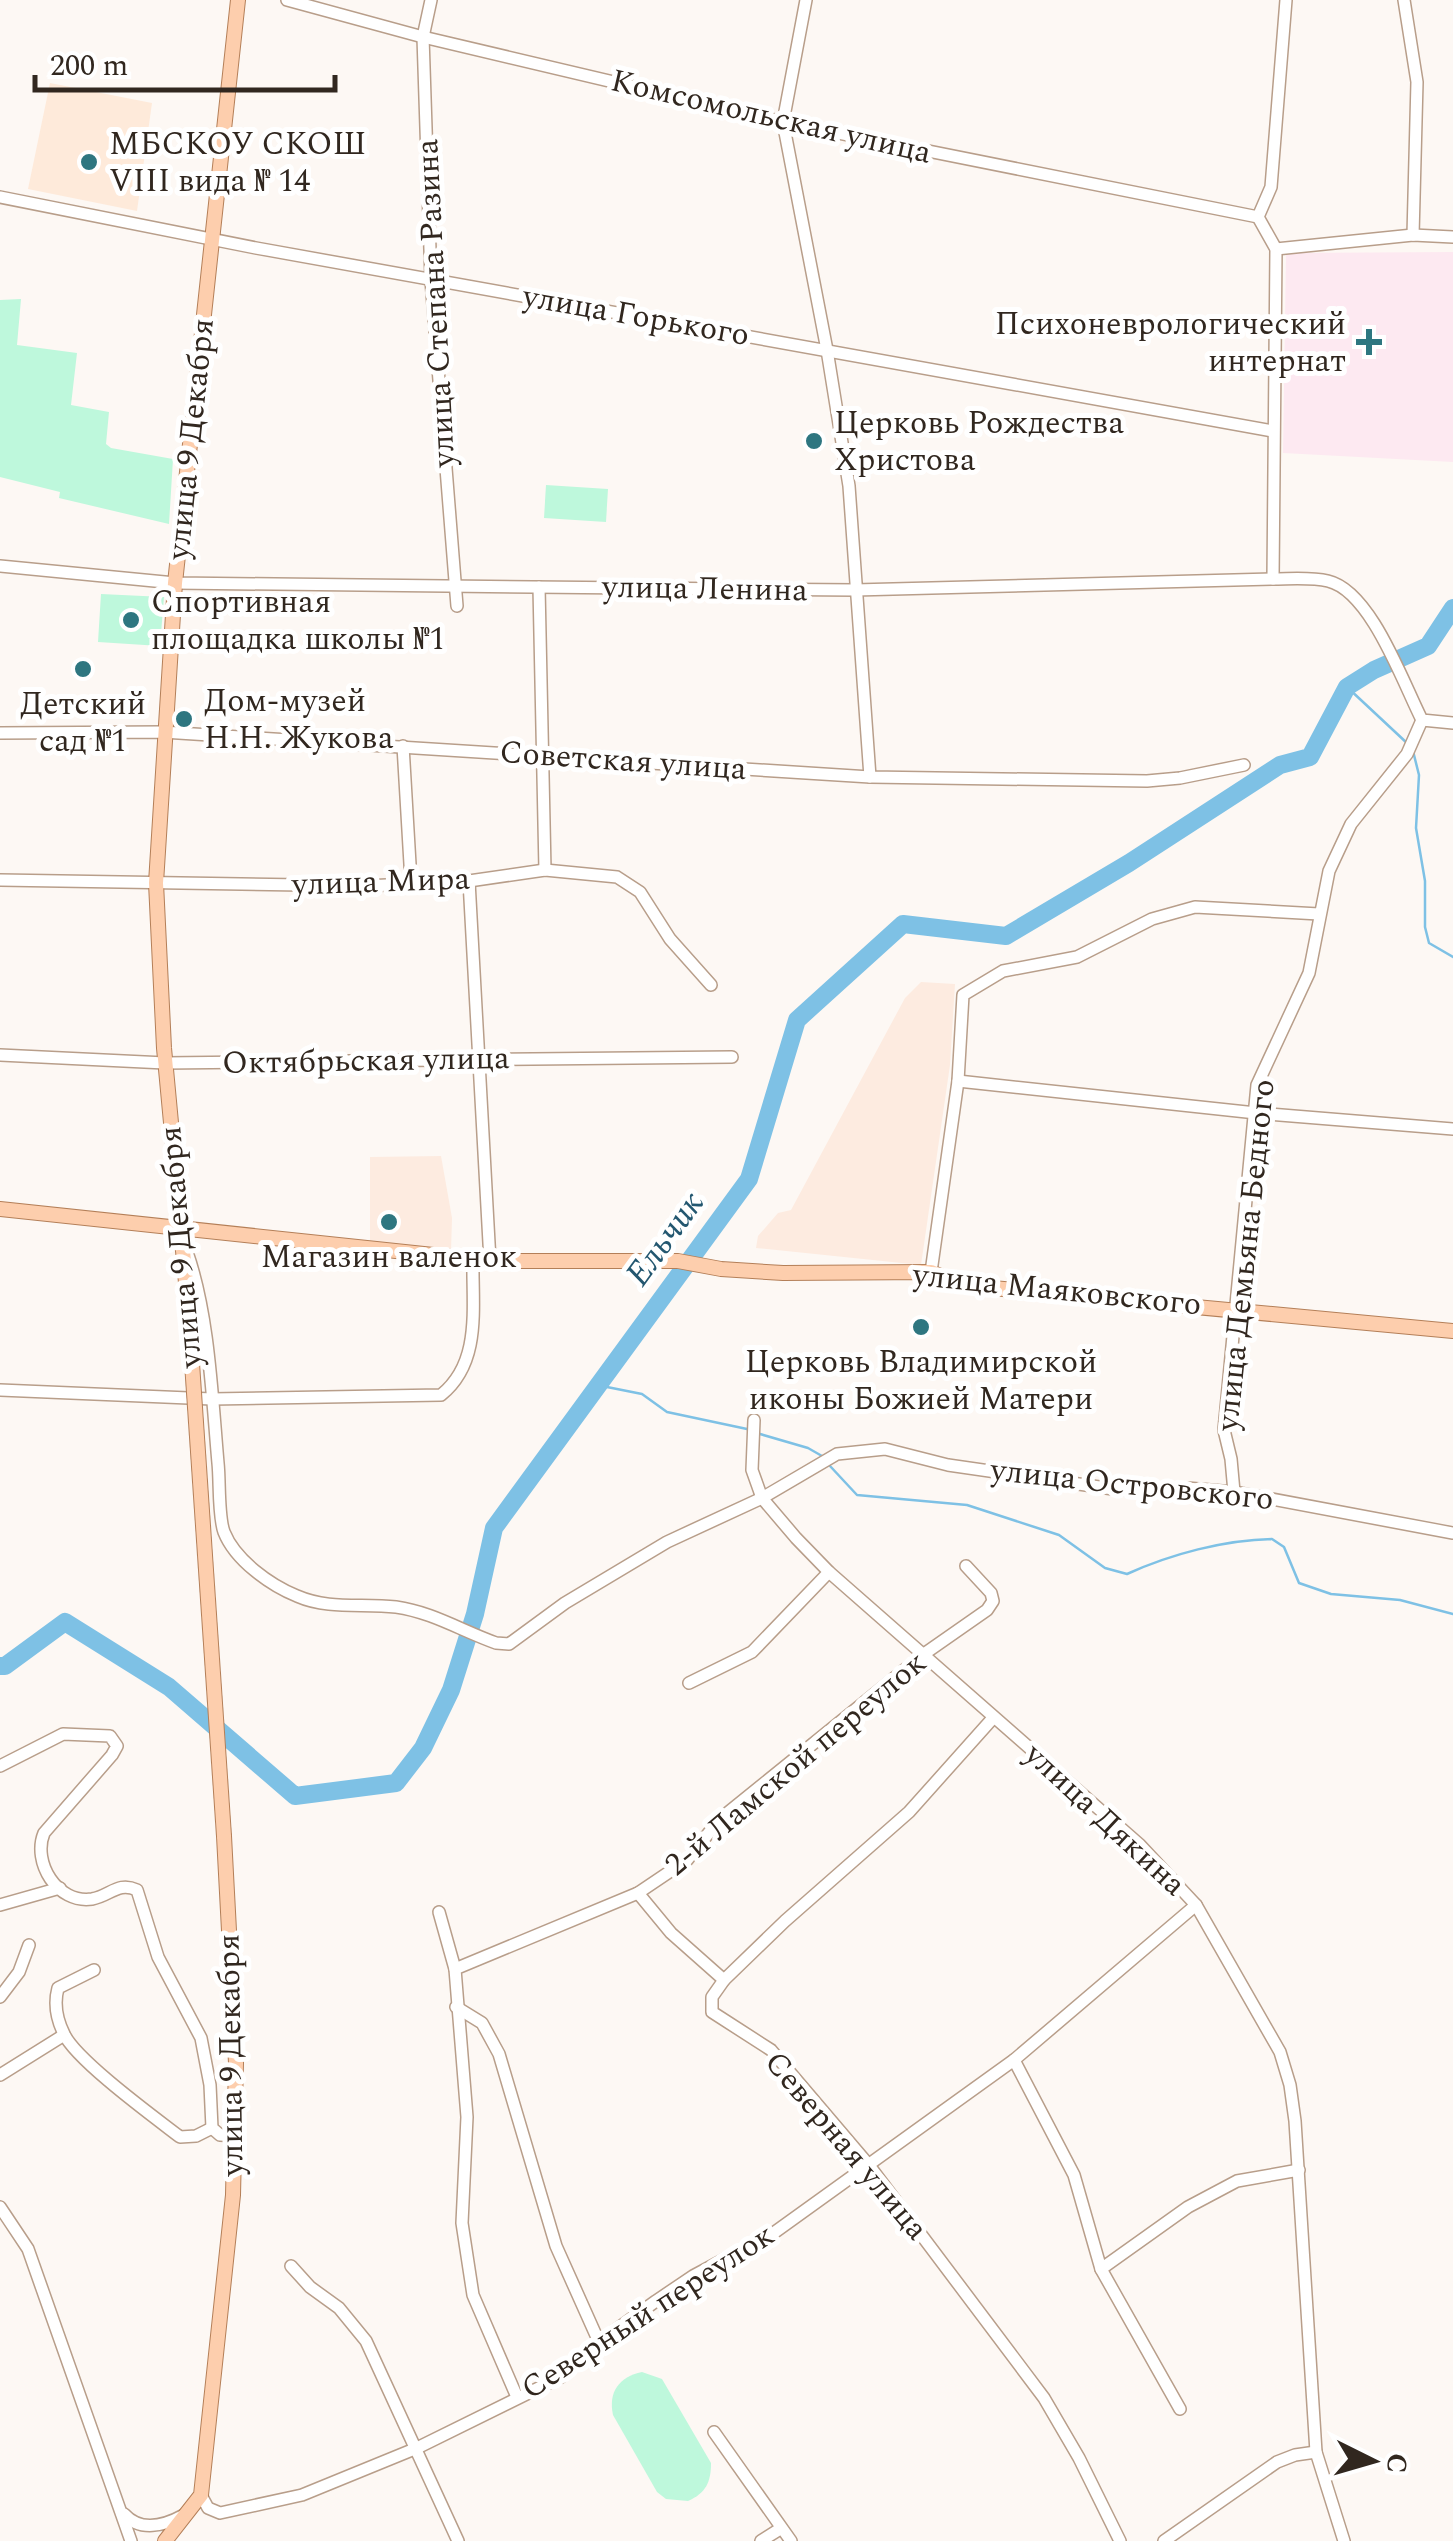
<svg xmlns="http://www.w3.org/2000/svg" width="1453" height="2541" viewBox="0 0 1453 2541" font-family="Spectral,serif">
<style>
.built{fill:#feeada}
.industrial{fill:#fdebe0}
.medical{fill:#fde9f1}
.green{fill:#bef8dc}
.lines{fill:none;stroke-linecap:round;stroke-linejoin:round}
.stream{stroke:#7ec1e5;stroke-width:2.5}
.river{stroke:#7ec1e5;stroke-width:18}
.minor-casing{stroke:#b89e8a;stroke-width:14}
.major-casing{stroke:#b47f58;stroke-width:16}
.minor{stroke:#fff;stroke-width:11}
.major{stroke:#fdcead;stroke-width:14}
.major-bridge-casing{stroke:#b47f58;stroke-width:16;stroke-linecap:butt}
.major-bridge{stroke:#fdcead;stroke-width:14}
.poi-dot{fill:#2e7680;stroke:#fff;stroke-width:4}
.labels{text-anchor:middle;dominant-baseline:central;stroke-width:10;stroke-linejoin:round;paint-order:stroke}
.street-label{font-size:32px;fill:#31271f;stroke:#fff}
.poi-label{font-size:32px;fill:#31271f;stroke:#fff;text-anchor:start}
.water-label{font-size:35px;font-style:italic;fill:#235770;stroke:#fff}
</style>
<rect width="100%" height="100%" fill="#fdf8f4"/>
<!-- built -->
<path class="built" d="M50 83 152 103 137 211 28 189Z"/>
<!-- industrial -->
<g class="industrial">
<path d="M921 982 955 984 950 1065 921 1265 756 1248 758 1236 778 1213 791 1210 905 998Z"/>
<path d="M441 1156 452 1218 451 1251 370 1245V1157Z"/>
</g>
<!-- medical -->
<path class="medical" d="M1453 252V462L1283 453 1286 253Z"/>
<!-- green -->
<g class="green">
<path d="M21 299 17 345 77 353 71 405 109 412 106 444 111 448 173 459 169 524 59 498 60 492 0 477V300Z"/>
<path d="M546 485 608 489 606 522 544 518Z"/>
<path d="M101 594 164 597 160 646 98 642Z"/>
<path d="M642 2372 662 2379 711 2463C711 2482 706 2493 688 2501L666 2499 657 2492 613 2415C608 2392 619 2377 642 2372Z"/>
</g>
<g class="lines">
<!-- stream -->
<g class="stream">
<path d="M1347 687 1408 744"/>
<path d="M1413 751 1419 775 1416 828 1425 881V927L1429 943 1453 957"/>
<path d="M597 1385 642 1394 667 1412 747 1429"/>
<path d="M760 1434 808 1448 822 1456"/>
<path d="M830 1466 857 1495 967 1505 1059 1535 1105 1568 1127 1574C1171 1554 1224 1540 1272 1539L1284 1547 1299 1583 1331 1594 1400 1600 1453 1614"/>
</g>
<!-- river -->
<path class="river" d="M0 1666H5L65 1622 169 1687 295 1796 396 1783 423 1748 451 1690 475 1614 494 1528 749 1179 797 1020 903 924 1006 936 1129 863 1280 765 1310 757 1347 687 1374 670 1428 646 1453 608"/>
<defs>
<g id="minor">
<path d="M287 0 423 37 783 122 1258 217"/>
<path d="M431 0 423 37 431 280 457 606"/>
<path d="M806 0 783 122 827 350 849 486 870 777"/>
<path d="M1404 0 1417 82 1413 235"/>
<path d="M0 197 256 248 1273 431"/>
<path d="M1276 249 1413 235 1453 237"/>
<path d="M0 566 175 583 634 588 855 590 1273 579C1290 579 1311 577 1328 581 1371 591 1403 683 1422 720L1453 723"/>
<path d="M1273 579 1276 249 1258 217 1271 187 1286 0"/>
<path d="M539 587 545 870"/>
<path d="M0 733 163 732 870 777 1147 781 1180 778 1244 765"/>
<path d="M403 746 411 881"/>
<path d="M0 880 366 886 469 881 545 870 617 877 640 892 670 939 711 985"/>
<path d="M469 881 490 1261"/>
<path d="M0 1055 165 1063 732 1057"/>
<path d="M958 1081 1256 1113 1453 1129"/>
<path d="M187 1252C209 1315 212 1396 218 1463 220 1481 218 1516 224 1532 235 1560 270 1585 297 1596 329 1610 362 1603 396 1607 432 1612 462 1631 496 1643L509 1644 565 1603 667 1542 762 1498 837 1454 885 1449 948 1465 1120 1490 1187 1488 1234 1492 1453 1533"/>
<path d="M931 1272 958 1081 963 995 1003 971 1077 957 1152 919 1195 907 1319 914"/>
<path d="M0 1390 212 1399 441 1395C482 1362 472 1307 473 1259"/>
<path d="M754 1420 752 1470 762 1498 796 1538 829 1572 1140 1845 1196 1905 1280 2052 1290 2085 1295 2121 1316 2452 1344 2541"/>
<path d="M1234 1492 1231 1459 1224 1430 1257 1085 1309 973 1329 871 1351 824 1407 754 1422 720"/>
<path d="M689 1683 752 1652 829 1572"/>
<path d="M993 1718 909 1812 785 1921 724 1980 712 1997V2012L771 2050 868 2164 1044 2398 1079 2458 1120 2541"/>
<path d="M0 1766 63 1734 110 1736 117 1746 112 1755 44 1833C32 1862 57 1904 92 1899 110 1896 118 1881 137 1890L158 1957 201 2038 210 2085 212 2128 220 2135 236 2136"/>
<path d="M638 1893 671 1933 724 1980"/>
<path d="M0 1905 60 1888"/>
<path d="M439 1912 455 1969"/>
<path d="M94 1970 58 1988C54 2003 57 2020 64 2034 76 2060 154 2117 180 2137L196 2136 212 2128"/>
<path d="M0 1997 19 1972 29 1945"/>
<path d="M456 2007 482 2023 499 2054 556 2246 599 2342"/>
<path d="M0 2075 64 2035"/>
<path d="M0 2207 28 2249 131 2541"/>
<path d="M291 2266 310 2287 339 2308 366 2341 458 2541"/>
<path d="M1101 2269 1188 2207 1237 2181 1299 2170"/>
<path d="M517 2397 473 2295 462 2223 467 2117 455 1969 638 1893 687 1860 720 1819 924 1654 987 1610 993 1601 991 1593 966 1566"/>
<path d="M1180 2409 1101 2269 1074 2175 1014 2060 1196 1905"/>
<path d="M714 2432 791 2541"/>
<path d="M201 2495 208 2508 220 2513 302 2495 417 2448 561 2377 599 2342 656 2301 693 2276 775 2232 1014 2060"/>
<path d="M124 2514C140 2532 164 2526 184 2515"/>
<path d="M761 2541 780 2529"/>
<path d="M1164 2541 1277 2462 1295 2455 1316 2452"/>
</g>
<g id="major">
<path d="M0 1209 490 1261H678L721 1269 783 1273 931 1272 957 1283 982 1287 1453 1331"/>
<path d="M188 1304 164 1048 156 883 175 583 238 0"/>
<path d="M165 2541 201 2495 233 2195 236 2063 224 1836"/>
</g>
</defs>
<!-- minor casing -->
<use href="#minor" class="minor-casing"/>
<!-- major casing -->
<use href="#major" class="major-casing"/>
<!-- minor -->
<use href="#minor" class="minor"/>
<!-- major -->
<use href="#major" class="major"/>
<defs>
<path id="major-bridge" d="M188 1304 224 1836"/>
</defs>
<!-- major-bridge casing -->
<use href="#major-bridge" class="major-bridge-casing"/>
<!-- major-bridge -->
<use href="#major-bridge" class="major-bridge"/>
</g>
<!-- markers -->
<g class="poi-dot">
<circle cx="89" cy="162" r="10"/>
<path d="M1364 327h10v10h10v10h-10v10h-10v-10h-10v-10h10z"/>
<circle cx="814" cy="441" r="10"/>
<circle cx="131" cy="620" r="10"/>
<circle cx="83" cy="669" r="10"/>
<circle cx="184" cy="719" r="10"/>
<circle cx="389" cy="1222" r="10"/>
<circle cx="921" cy="1327" r="10"/>
</g>
<g class="labels">
<!-- street labels -->
<g class="street-label">
<text transform="translate(771 117) rotate(13)">Комсомольская улица</text>
<text transform="translate(436 303) rotate(-93)">улица Степана Разина</text>
<text transform="translate(636 316) rotate(10)">улица Горького</text>
<text transform="translate(191 439) rotate(-84)">улица 9 Декабря</text>
<text transform="translate(705 589) rotate(1)">улица Ленина</text>
<text transform="translate(623 761) rotate(4)">Советская улица</text>
<text transform="translate(381 882) rotate(-2)">улица Мира</text>
<text transform="translate(366 1061) rotate(-1)">Октябрьская улица</text>
<text transform="translate(181 1247) rotate(-95)">улица 9 Декабря</text>
<text transform="translate(1246 1255) rotate(-84)">улица Демьяна Бедного</text>
<text transform="translate(1057 1290) rotate(6)">улица Маяковского</text>
<text transform="translate(1132 1485) rotate(6)">улица Островского</text>
<text transform="translate(796 1764) rotate(-40)">2-й Ламской переулок</text>
<text transform="translate(1105 1820) rotate(43)">улица Дякина</text>
<text transform="translate(231 2055) rotate(-91)">улица 9 Декабря</text>
<text transform="translate(846 2146) rotate(50)">Северная улица</text>
<text transform="translate(648 2312) rotate(-33)">Северный переулок</text>
</g>
<!-- poi labels -->
<g class="poi-label">
<text x="109" y="144">МБСКОУ СКОШ<tspan x="109" dy="37">VIII вида № 14</tspan></text>
<text x="1346" y="324" text-anchor="end">Психоневрологический<tspan x="1346" dy="37">интернат</tspan></text>
<text x="834" y="423">Церковь Рождества<tspan x="834" dy="37">Христова</tspan></text>
<text x="151" y="602">Спортивная<tspan x="151" dy="37">площадка школы №1</tspan></text>
<text x="204" y="701">Дом-музей<tspan x="204" dy="37">Н.Н. Жукова</tspan></text>
<text x="83" y="704" text-anchor="middle">Детский<tspan x="83" dy="37">сад №1</tspan></text>
<text x="389" y="1257" text-anchor="middle">Магазин валенок</text>
<text x="921" y="1362" text-anchor="middle">Церковь Владимирской<tspan x="921" dy="37">иконы Божией Матери</tspan></text>
</g>
<!-- water labels -->
<g class="water-label">
<text transform="translate(665 1239) rotate(-54)">Ельчик</text>
</g>
</g>
<!-- north arrow -->
<g transform="translate(1373 2461) rotate(95)" stroke="#ffffff" stroke-width="8" paint-order="stroke">
<path d="M0-8L18 38L0 25L-18 38Z" fill="#31271f"/>
<text y="-15" font-size="28" font-weight="bold" text-anchor="middle" fill="#31271f">С</text>
</g>
<!-- scale -->
<path d="M35 75v15h300v-15" fill="none" stroke="#31271f" stroke-width="5"/>
<text x="50" y="75" font-size="30" fill="#31271f" stroke="#ffffff" stroke-width="8" paint-order="stroke">200 m</text>
</svg>
